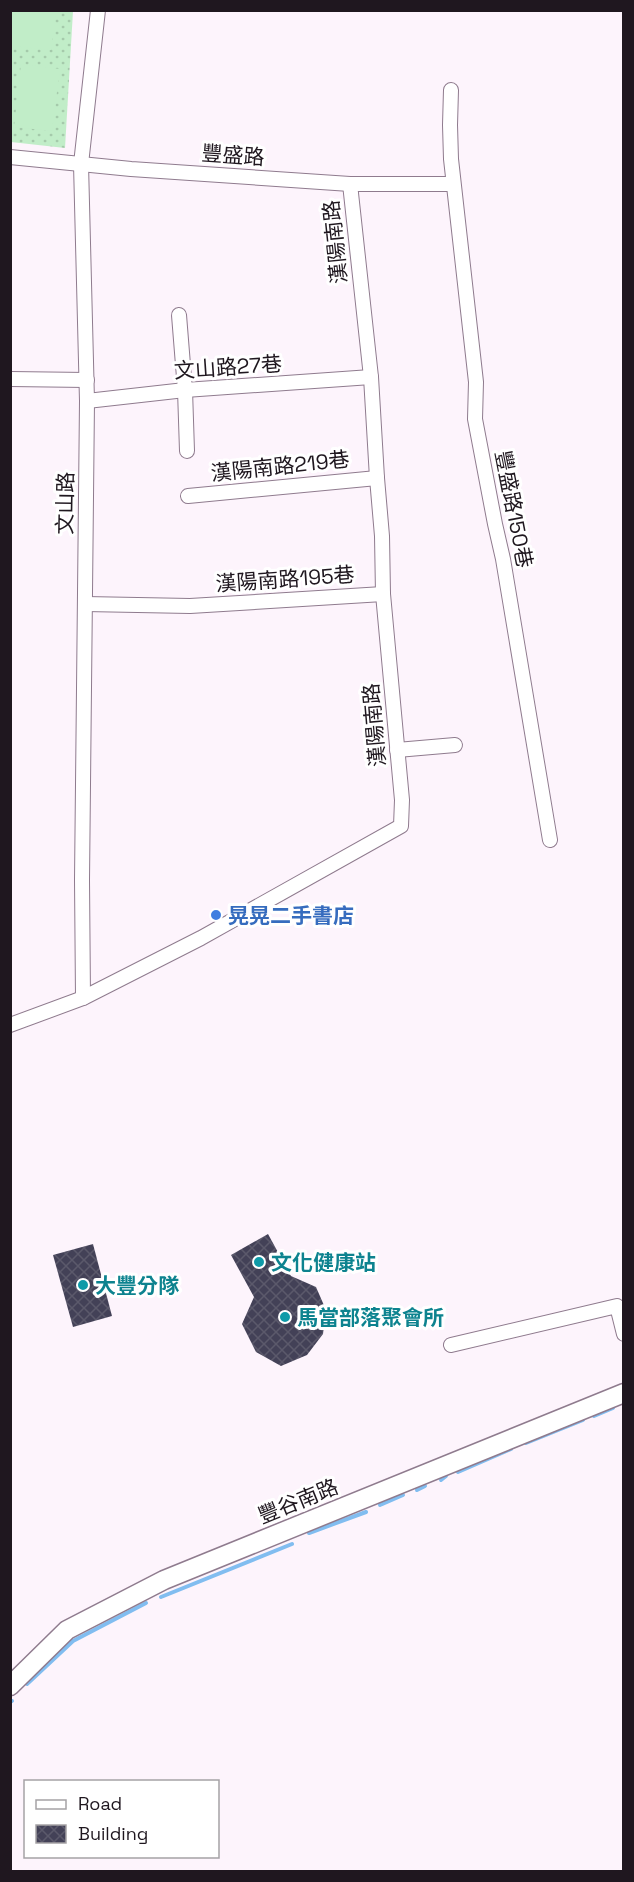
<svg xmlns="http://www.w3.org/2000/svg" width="634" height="1882" viewBox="0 0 634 1882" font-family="'Space Grotesk','Noto Sans TC',sans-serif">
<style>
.grass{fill:url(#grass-dots)}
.garden{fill:#c1edc8}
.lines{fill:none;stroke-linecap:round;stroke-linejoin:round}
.stream{stroke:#81bdf0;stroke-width:4}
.building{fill:url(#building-cross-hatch)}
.minor-casing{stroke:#8f7b8e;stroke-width:16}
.tertiary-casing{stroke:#8f7b8e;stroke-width:21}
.minor{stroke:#fff;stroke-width:14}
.tertiary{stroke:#fff;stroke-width:18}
.shop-dot{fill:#3f7fe0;stroke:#fff;stroke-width:2}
.culture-dot{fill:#0f9aa8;stroke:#fff;stroke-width:2}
.labels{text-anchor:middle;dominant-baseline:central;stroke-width:6;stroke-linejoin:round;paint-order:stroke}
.street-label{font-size:21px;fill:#1f171f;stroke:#fff}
.shop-label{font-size:21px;font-weight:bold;fill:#366cbe;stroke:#fff;text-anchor:start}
.culture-label{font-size:21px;font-weight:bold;fill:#0d838f;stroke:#fff;text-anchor:start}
</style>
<defs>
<pattern id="grass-dots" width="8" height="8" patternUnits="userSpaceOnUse" patternTransform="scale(1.5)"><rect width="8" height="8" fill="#c1edc8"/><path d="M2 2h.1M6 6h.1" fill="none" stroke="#a5caab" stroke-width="1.8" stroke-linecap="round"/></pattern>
<pattern id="building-cross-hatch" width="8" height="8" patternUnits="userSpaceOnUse" patternTransform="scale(1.5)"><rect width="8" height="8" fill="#434157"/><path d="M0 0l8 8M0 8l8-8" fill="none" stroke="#5b596b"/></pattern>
</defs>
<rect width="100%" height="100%" fill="#fdf4fc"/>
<!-- grass -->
<path class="grass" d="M10 11H73L65 148 11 142Z"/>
<!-- garden -->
<g class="garden">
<path d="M11 10 56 11 51 50 11 46Z"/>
<path d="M21 64 60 69 52 131 14 127Z"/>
</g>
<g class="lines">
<!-- stream -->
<g class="stream">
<path d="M594 1416 613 1408"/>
<path d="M526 1443 583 1420"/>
<path d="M458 1472 511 1449"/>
<path d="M441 1480 446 1476"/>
<path d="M417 1490 425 1486"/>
<path d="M380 1505 403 1495"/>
<path d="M309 1533 366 1512"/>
<path d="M161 1597 292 1544"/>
<path d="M27 1684 73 1641 146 1603"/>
<path d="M10 1702 12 1701"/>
</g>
</g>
<!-- building -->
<g class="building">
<path d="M268 1234 291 1276 316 1287 326 1310 323 1334 307 1355 281 1366 256 1352 242 1324 254 1297 231 1255Z"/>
<path d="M93 1244 112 1316 73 1327 53 1255Z"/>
</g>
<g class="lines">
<defs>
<g id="minor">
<path d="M451 90 450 125 451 159 476 382 475 419 495 524 503 559 550 840"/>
<path d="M10 157 131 169 350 184H453"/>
<path d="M179 315 185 390 187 451"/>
<path d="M10 379 87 380"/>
<path d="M87 401 185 390 371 377"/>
<path d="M188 496 377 478"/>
<path d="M85 604 190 606 383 594"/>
<path d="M397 750 455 745"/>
<path d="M83 998 82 880 87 401 81 164 98 10"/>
<path d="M10 1025 83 998 201 938 401 826 402 800 383 594 382 536 377 478 371 377 350 184"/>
<path d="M451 1345 617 1306 624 1334"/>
</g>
<path id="tertiary" d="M10 1686 67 1630 164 1580 624 1393"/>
</defs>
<!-- minor casing -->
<use href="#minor" class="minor-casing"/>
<!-- tertiary casing -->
<use href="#tertiary" class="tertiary-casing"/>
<!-- minor -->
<use href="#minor" class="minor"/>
<!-- tertiary -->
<use href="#tertiary" class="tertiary"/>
</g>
<!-- markers -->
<circle class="shop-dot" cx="216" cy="915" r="6"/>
<g class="culture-dot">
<circle cx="259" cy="1262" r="6"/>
<circle cx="83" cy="1285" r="6"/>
<circle cx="285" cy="1317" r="6"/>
</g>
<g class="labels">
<!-- street labels -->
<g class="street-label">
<text transform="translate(233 155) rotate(4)">豐盛路</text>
<text transform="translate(335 242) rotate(-96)">漢陽南路</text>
<text transform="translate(228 367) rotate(-4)">文山路27巷</text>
<text transform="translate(280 466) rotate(-6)">漢陽南路219巷</text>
<text transform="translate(65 503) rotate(-89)">文山路</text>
<text transform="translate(514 509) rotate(79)">豐盛路150巷</text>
<text transform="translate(285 579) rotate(-4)">漢陽南路195巷</text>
<text transform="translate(374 725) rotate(-95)">漢陽南路</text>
<text transform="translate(298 1501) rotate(-22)">豐谷南路</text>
</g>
<!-- shop labels -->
<g class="shop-label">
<text x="228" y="915">晃晃二手書店</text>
</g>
<!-- culture labels -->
<g class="culture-label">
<text x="271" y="1262">文化健康站</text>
<text x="95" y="1285">大豐分隊</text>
<text x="297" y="1317">馬當部落聚會所</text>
</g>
</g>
<!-- border -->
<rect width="634" height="1882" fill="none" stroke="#1f171f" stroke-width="24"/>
<!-- legend -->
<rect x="24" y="1780" width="195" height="78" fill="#ffffff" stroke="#a5a2a5" stroke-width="1.5"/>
<rect x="36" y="1800" width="30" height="9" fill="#ffffff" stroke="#a5a2a5" stroke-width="1.5"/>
<text x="78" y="1810" font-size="18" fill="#1f171f">Road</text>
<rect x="36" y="1825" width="30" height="18" fill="url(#building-cross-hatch)" stroke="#a5a2a5" stroke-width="1.5"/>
<text x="78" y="1840" font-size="18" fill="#1f171f">Building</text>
</svg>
